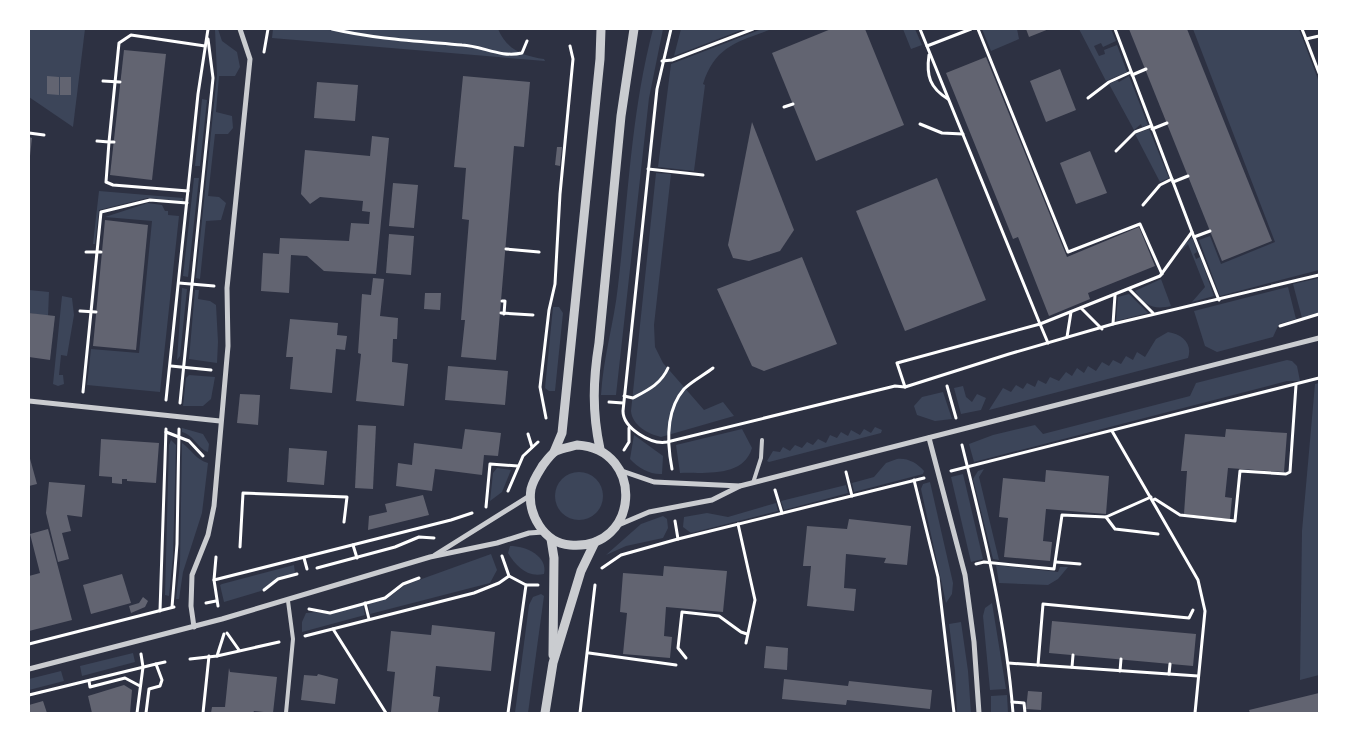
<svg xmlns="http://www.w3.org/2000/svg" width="1348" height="742" viewBox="0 0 1348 742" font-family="'Roboto Condensed',sans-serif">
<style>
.green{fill:#3c4559}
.building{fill:#626471}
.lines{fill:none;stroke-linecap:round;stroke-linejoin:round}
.path{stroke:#fff;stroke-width:3}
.service{stroke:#caccd0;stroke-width:4}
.minor{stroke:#caccd0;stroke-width:5}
.tertiary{stroke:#caccd0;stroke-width:9}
</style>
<rect width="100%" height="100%" fill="#2d3142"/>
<!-- green -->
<g class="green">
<path d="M29 29H85L73 127 29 97Z"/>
<path d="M215 29H218L222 41 237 52 240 67 235 76H219L216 112 232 116 233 128 228 134H215L208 196 219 197 226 203 221 220 206 221 200 279 196 278 217 75Z"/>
<path d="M273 29H498C507 50 523 56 544 59L545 61 272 38Z"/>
<path d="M653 29H663L649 98 616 395H601C603 358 614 323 618 286 628 200 631 113 653 29Z"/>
<path d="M681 29H744L674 56Z"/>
<path d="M762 29H772C737 42 715 46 703 84L705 85 694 171 658 167 671 64Z"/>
<path d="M903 29H915L922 45 911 49Z"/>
<path d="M982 29H1017L1019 39 991 51Z"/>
<path d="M1079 29H1111L1116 41 1103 47 1101 43 1094 46 1099 56 1105 54 1104 50 1117 45 1127 72 1106 81Z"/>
<path d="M1193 29H1299L1319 82V270L1220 296 1199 240 1210 236 1221 264 1275 242Z"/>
<path d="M1129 76 1148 125 1142 127 1141 124 1134 130 1109 84 1117 80 1119 82Z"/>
<path d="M202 99 207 100 200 166H195Z"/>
<path d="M1149 129 1169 178 1160 182 1135 134Z"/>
<path d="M656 173 671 174 654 325 655 347 663 363 704 410 723 402 734 416 661 437C648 434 632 425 631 411Z"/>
<path d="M194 178H199L188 277 183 276Z"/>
<path d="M99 191 183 198V201L147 198 99 210 95 244H93Z"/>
<path d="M148 203 162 205 165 211H168V215L179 216 160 392 87 385 91 349 139 353 152 221 105 217Z"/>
<path d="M1192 237 1197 252 1194 254 1196 259 1200 257 1214 296 1192 302 1205 287 1188 244 1182 250 1181 248Z"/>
<path d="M1319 278V313L1302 318 1293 284Z"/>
<path d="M1161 279 1171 306C1154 310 1145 306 1135 291Z"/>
<path d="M1288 287 1296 319 1279 324 1273 337 1217 352 1205 346 1194 311Z"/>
<path d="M182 288 187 289 180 356 177 360Z"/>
<path d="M29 290 49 292 48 316 29 313Z"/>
<path d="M195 290H199L198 299 210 301 216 305 218 342 217 363 189 359Z"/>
<path d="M1129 294 1148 313 1116 321 1118 297Z"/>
<path d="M62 296 72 298 74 315 67 356 61 355 59 375H63L64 384 58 386 53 384Z"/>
<path d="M553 307H559L563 313 555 391H549L545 388Z"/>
<path d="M1168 332C1182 334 1193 344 1188 358L989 410 1003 388 1011 392 1016 385 1023 389 1027 383 1035 387 1038 380 1046 384 1050 377 1059 381 1066 372 1072 376 1077 368 1084 373 1088 366 1096 371 1102 362 1109 366 1113 360 1121 364 1126 356 1133 360 1137 352 1145 357 1156 339Z"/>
<path d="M1287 360 1292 361 1297 366 1300 381H1287L974 462 969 444 993 435 1035 425 1043 434 1190 396 1196 383Z"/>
<path d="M189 375 215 377 211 399 203 406H183L186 378Z"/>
<path d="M1319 383V675L1300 680 1302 531 1315 384Z"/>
<path d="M963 386 966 397 972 402 977 394 986 398 981 410 961 414 954 388Z"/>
<path d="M943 392 952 419 935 421 917 415 914 406 922 397Z"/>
<path d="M875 427 882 430 881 433 769 462 767 461 773 451 780 452 783 447 790 451 795 445 802 448 807 442 813 445 818 439 826 443 830 435 837 438 841 432 848 436 851 430 860 435 864 429 871 433Z"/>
<path d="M182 428 203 434 209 444 208 452C197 448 195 436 182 432Z"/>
<path d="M742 429 752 448C743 478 705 472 680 473L676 445Z"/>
<path d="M634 435 663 456 662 474C651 475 638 468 630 459Z"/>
<path d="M171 440 176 445 173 557 169 596 165 595 169 445Z"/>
<path d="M182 443C192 450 196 460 208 463L202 513 183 572 179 599H176L180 563Z"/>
<path d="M897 459C908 458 917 463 924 471L923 474 854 492 852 483 874 477 886 463Z"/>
<path d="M497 468 511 470 502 492 490 501 493 473Z"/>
<path d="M984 469 979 477 999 560 993 559 973 479 978 471Z"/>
<circle cx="579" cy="496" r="24"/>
<path d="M963 474 983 559 971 562 951 477Z"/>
<path d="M930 482 953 583 952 594 946 603 921 489 923 484Z"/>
<path d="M846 485 848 493 784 510 781 501Z"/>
<path d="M776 503 778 511 691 533 683 527 684 517 707 513 728 517Z"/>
<path d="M663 516 667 519 668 528 663 538 626 546 606 555 641 524Z"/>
<path d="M510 546C526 546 548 556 544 574 527 578 516 566 508 553Z"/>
<path d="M491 554 497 570 490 583 370 614 368 604 388 598 405 585Z"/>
<path d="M294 565 295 573 277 578 261 591 224 602 220 585 222 584Z"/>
<path d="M996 565 1058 572 1060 567H1068L1058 579 1048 585 999 583Z"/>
<path d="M541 594 544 596 528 713H515L529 605 533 597Z"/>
<path d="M992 603 1006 689 990 690 983 616 985 608Z"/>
<path d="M363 605 365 615 302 632V622L306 613 315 612 330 614Z"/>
<path d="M961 622 968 671 971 713H957L955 671 949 624Z"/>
<path d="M133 653 135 662 82 676 80 666Z"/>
<path d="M61 671 64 681 29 690V679Z"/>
<path d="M1007 695 1008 713H991V696Z"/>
</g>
<!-- building -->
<g class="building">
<path d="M831 29H865L904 125 816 161 772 53Z"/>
<path d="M1026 29H1049L1029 37Z"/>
<path d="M1129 29H1187L1272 241 1222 261Z"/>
<path d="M124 50 166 54 152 180 110 175Z"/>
<path d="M986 57 1067 257 1139 227 1155 266 1088 293 1090 299 1049 316 1018 237 1013 239 946 73Z"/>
<path d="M1060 69 1076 110 1046 122 1030 81Z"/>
<path d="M47 76 59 77V95L47 94Z"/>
<path d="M463 76 530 82 524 147 514 146 496 360 461 357 465 320H461L469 220 462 219 466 168 454 167Z"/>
<rect x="60" y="77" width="11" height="18"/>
<path d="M317 82 358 85 355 121 314 118Z"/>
<path d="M752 122 794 230 780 251 749 261 733 258 728 245Z"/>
<path d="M372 136 389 138 376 274 324 271 307 256 291 255 289 293 261 291 263 253 279 254 280 238 349 241 351 223 369 224 370 212 362 211 363 201 320 197 310 204 301 194 305 150 370 156Z"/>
<path d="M29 137 32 138 30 156H29Z"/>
<path d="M557 147H562L560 166 555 165Z"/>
<path d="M1090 151 1107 193 1076 204 1060 163Z"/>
<path d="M937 178 986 300 905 331 856 211Z"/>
<path d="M393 183 418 185 414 228 389 226Z"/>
<path d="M105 220 148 225 136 350 93 346Z"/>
<path d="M389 234 414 236 411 275 386 273Z"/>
<path d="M802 257 837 344 764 371 752 366 717 289Z"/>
<path d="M373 278 384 279 380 316 398 318 397 339H393L392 362 408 364 404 406 356 401 361 354 358 353 362 294 371 295Z"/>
<path d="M425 293H441L440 310 424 309Z"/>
<path d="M29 313 55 316 50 360 29 357Z"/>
<path d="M290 319 338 323 337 335 347 336 345 350 336 349 332 393 290 389 293 357H286Z"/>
<path d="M448 366 508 371 505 405 445 400Z"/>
<path d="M240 394 260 395 258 425 237 423Z"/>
<path d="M358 425 376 426 373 489 355 488Z"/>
<path d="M465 429 501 433 498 456 484 455 482 475 435 469 432 491 396 486 398 463 412 465 414 443 462 449Z"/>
<path d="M1226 429 1287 433 1284 472 1228 468 1225 497 1232 498 1230 519 1184 514 1187 471H1181L1185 434 1225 437Z"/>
<path d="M101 439 159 443 156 483 127 481V479H122V484L112 483V477L99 476Z"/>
<path d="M289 448 327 451 324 485 287 482Z"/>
<path d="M29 455 37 484 29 486Z"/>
<path d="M1046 470 1109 476 1106 514 1046 509 1043 541 1052 542 1050 561 1004 557 1008 518 999 517 1003 478 1045 482Z"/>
<path d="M49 482 85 485 82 517 67 515 71 531 62 533 69 559 58 562 46 513Z"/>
<path d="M423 495 429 515 368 530 369 516 387 512 385 504Z"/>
<path d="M849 519 911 526 907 565 884 563 886 558 846 554 844 588 856 589 854 611 807 606 811 566H803L807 526 847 529Z"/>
<path d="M48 529 72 620 29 631V576L40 573 30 534Z"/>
<path d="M664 566 727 571 723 612 666 607 664 636 672 637 670 658 623 654 627 613 620 612 623 573 663 576Z"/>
<path d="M122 574 131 603 91 614 83 585Z"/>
<path d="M143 597 148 601 145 607 131 613 129 606 139 603Z"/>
<path d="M1052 621 1196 634 1193 666 1049 653Z"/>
<path d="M432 625 495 632 491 671 436 666 433 696 440 697 438 713 391 712 395 672 387 671 391 631 431 635Z"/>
<path d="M766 646 788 648 787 670 764 668Z"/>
<path d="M229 668 230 672 277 677 273 713 254 711 253 713H211L212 707H225Z"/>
<path d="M318 674 338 679 335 704 301 700 304 675 317 676Z"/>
<path d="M784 679 848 686 849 681 932 690 930 709 847 700 846 705 782 699Z"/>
<path d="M124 685 132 690 130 713H92L88 696Z"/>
<path d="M1028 691 1042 692 1041 710 1026 709Z"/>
<path d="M1319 693V713H1250L1249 710Z"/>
<path d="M43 701 47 713H29V705Z"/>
</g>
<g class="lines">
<!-- path -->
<g class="path">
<path d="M332 29C375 39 417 41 462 45 483 46 500 58 522 53L527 41"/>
<path d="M671 29 657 89 623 411C623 428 651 445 667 442L895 386 905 387 1009 354 1113 324 1319 275"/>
<path d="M978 29 1068 252 1140 224 1162 274"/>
<path d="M1302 29 1306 39"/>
<path d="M1319 36 1306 39 1319 73"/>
<path d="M927 46 971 29"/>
<path d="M264 52 268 29"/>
<path d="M929 55C926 76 930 88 948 99"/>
<path d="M662 61 672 60 753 29"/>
<path d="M1132 75 1146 69"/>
<path d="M103 81 120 82"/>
<path d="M1088 98 1109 82 1131 72"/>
<path d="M784 107 793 104"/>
<path d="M920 124 942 133 963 134"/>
<path d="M1152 129 1167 123"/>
<path d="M29 133 44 135"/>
<path d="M97 141 109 142 106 182 113 185 188 191"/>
<path d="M114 142H109L119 43 131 35 205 46"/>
<path d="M1116 151 1135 132 1151 126"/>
<path d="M648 169 703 175"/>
<path d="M1173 182 1188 176"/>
<path d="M1143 205 1160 185 1172 179"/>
<path d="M1192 232 1219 300"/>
<path d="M1194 237 1210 231"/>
<path d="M506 249 539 252"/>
<path d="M86 252H101"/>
<path d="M179 283 214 286"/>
<path d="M1129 289 1153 313"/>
<path d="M502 301H505L504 314"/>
<path d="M1081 308 1102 329"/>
<path d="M80 311 96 312"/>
<path d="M501 313 533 315"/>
<path d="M1113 324 1115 295"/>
<path d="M1280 326 1319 314"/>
<path d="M1067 337 1071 312"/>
<path d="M1048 343 1040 324 1160 276 1192 232 1115 29"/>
<path d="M171 366 211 370"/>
<path d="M947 386 956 418"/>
<path d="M905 387 897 363 1040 324 920 29"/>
<path d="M83 392 101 212 150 200 187 203"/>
<path d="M624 396 633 398C648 390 661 384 668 368"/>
<path d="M166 400 198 94 208 29"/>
<path d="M609 402 623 403"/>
<path d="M180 403 213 78 208 39"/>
<path d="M546 418 540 387 549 310 555 284 560 194 573 59 570 46"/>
<path d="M1112 431 1198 580 1205 611 1195 713"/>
<path d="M166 432 189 441 203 456"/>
<path d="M528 434 532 447"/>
<path d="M962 445C984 533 1006 622 1013 713"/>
<path d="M624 450 629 442V428"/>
<path d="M672 469C667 443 665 411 684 389 692 381 704 375 713 368"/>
<path d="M951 471 1319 378"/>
<path d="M846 472 852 496"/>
<path d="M914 480 938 577 954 713"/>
<path d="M775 490 782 513"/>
<path d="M508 491 523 456 538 442"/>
<path d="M1153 500 1155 499 1180 515 1235 521 1240 471 1286 474 1290 472 1296 385"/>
<path d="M486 507 490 464 518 466"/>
<path d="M1106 517 1151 497"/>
<path d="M675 521 678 539"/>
<path d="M738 524 755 600 746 643"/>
<path d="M353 545 357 558"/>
<path d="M240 547 243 493 347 497 344 522"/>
<path d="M502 556 509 576"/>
<path d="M216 557 214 580 451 520 472 513"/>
<path d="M304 558 307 569"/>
<path d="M1056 562 1080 564"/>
<path d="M976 564 984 562 1054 569 1062 515 1106 517 1115 529 1158 534"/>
<path d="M317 568 395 547 419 537 434 538"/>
<path d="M602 568 621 555 678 539 924 478"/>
<path d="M214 580 218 606"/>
<path d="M526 585H538"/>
<path d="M264 590 278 579 297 574"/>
<path d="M206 603 216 601"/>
<path d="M365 603 369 619"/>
<path d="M172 607 177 544 179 429"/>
<path d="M309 609 330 613 385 598 403 584 419 578"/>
<path d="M160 611 166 429"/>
<path d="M333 629 386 713"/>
<path d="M227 633 239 650"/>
<path d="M305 636 474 593 499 583 509 576 526 585 508 713"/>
<path d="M29 644 174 607"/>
<path d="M589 653 676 665"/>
<path d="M217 656 224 634"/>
<path d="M686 658 678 648 682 612 719 616 741 632 747 634"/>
<path d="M190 659 217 656 279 642"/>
<path d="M1008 663 1169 674 1170 664"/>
<path d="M156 664 165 662"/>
<path d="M1038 665 1043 604 1189 618 1193 610"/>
<path d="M1072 667 1073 655"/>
<path d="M1120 671 1121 659"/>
<path d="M1169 674 1198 676"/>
<path d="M89 681 90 687 125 678 140 686"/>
<path d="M29 695 156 664 162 680 160 686 149 689 146 713"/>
<path d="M1012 702 1024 703 1025 713"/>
<path d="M137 713 143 667 141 654"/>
<path d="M203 713 209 656"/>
<path d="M580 713 595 585"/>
</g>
<!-- service -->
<g class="service">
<path d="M753 483 761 458 762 440"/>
<path d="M286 713 293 639 288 601"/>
</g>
<!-- minor -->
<g class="minor">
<path d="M29 401 220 421"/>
<path d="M929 438 965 575 974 642 979 713"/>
<path d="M619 470 654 482 740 486"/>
<path d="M616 526 649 512 712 500 740 486 1319 338"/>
<path d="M435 555 531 495"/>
<path d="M194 627 191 606 192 575 208 535 214 506 228 346 227 288 250 59 240 29"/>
<path d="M29 669 222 619 430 557 497 543 529 533 543 532"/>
</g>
<!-- tertiary -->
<g class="tertiary">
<path d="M577 445C646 449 640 551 570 545 544 543 527 514 531 489 533 480 538 473 543 465 546 461 551 454 556 451 562 448 570 447 577 445Z"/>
<path d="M600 449C592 412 593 380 599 343L621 116 634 29"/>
<path d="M554 452 562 433 600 59 601 29"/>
<path d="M551 539 554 558 553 655"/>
<path d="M545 713 553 663 581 571 595 542"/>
</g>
</g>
<!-- border -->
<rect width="1348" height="742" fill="none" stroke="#ffffff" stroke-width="60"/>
</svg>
